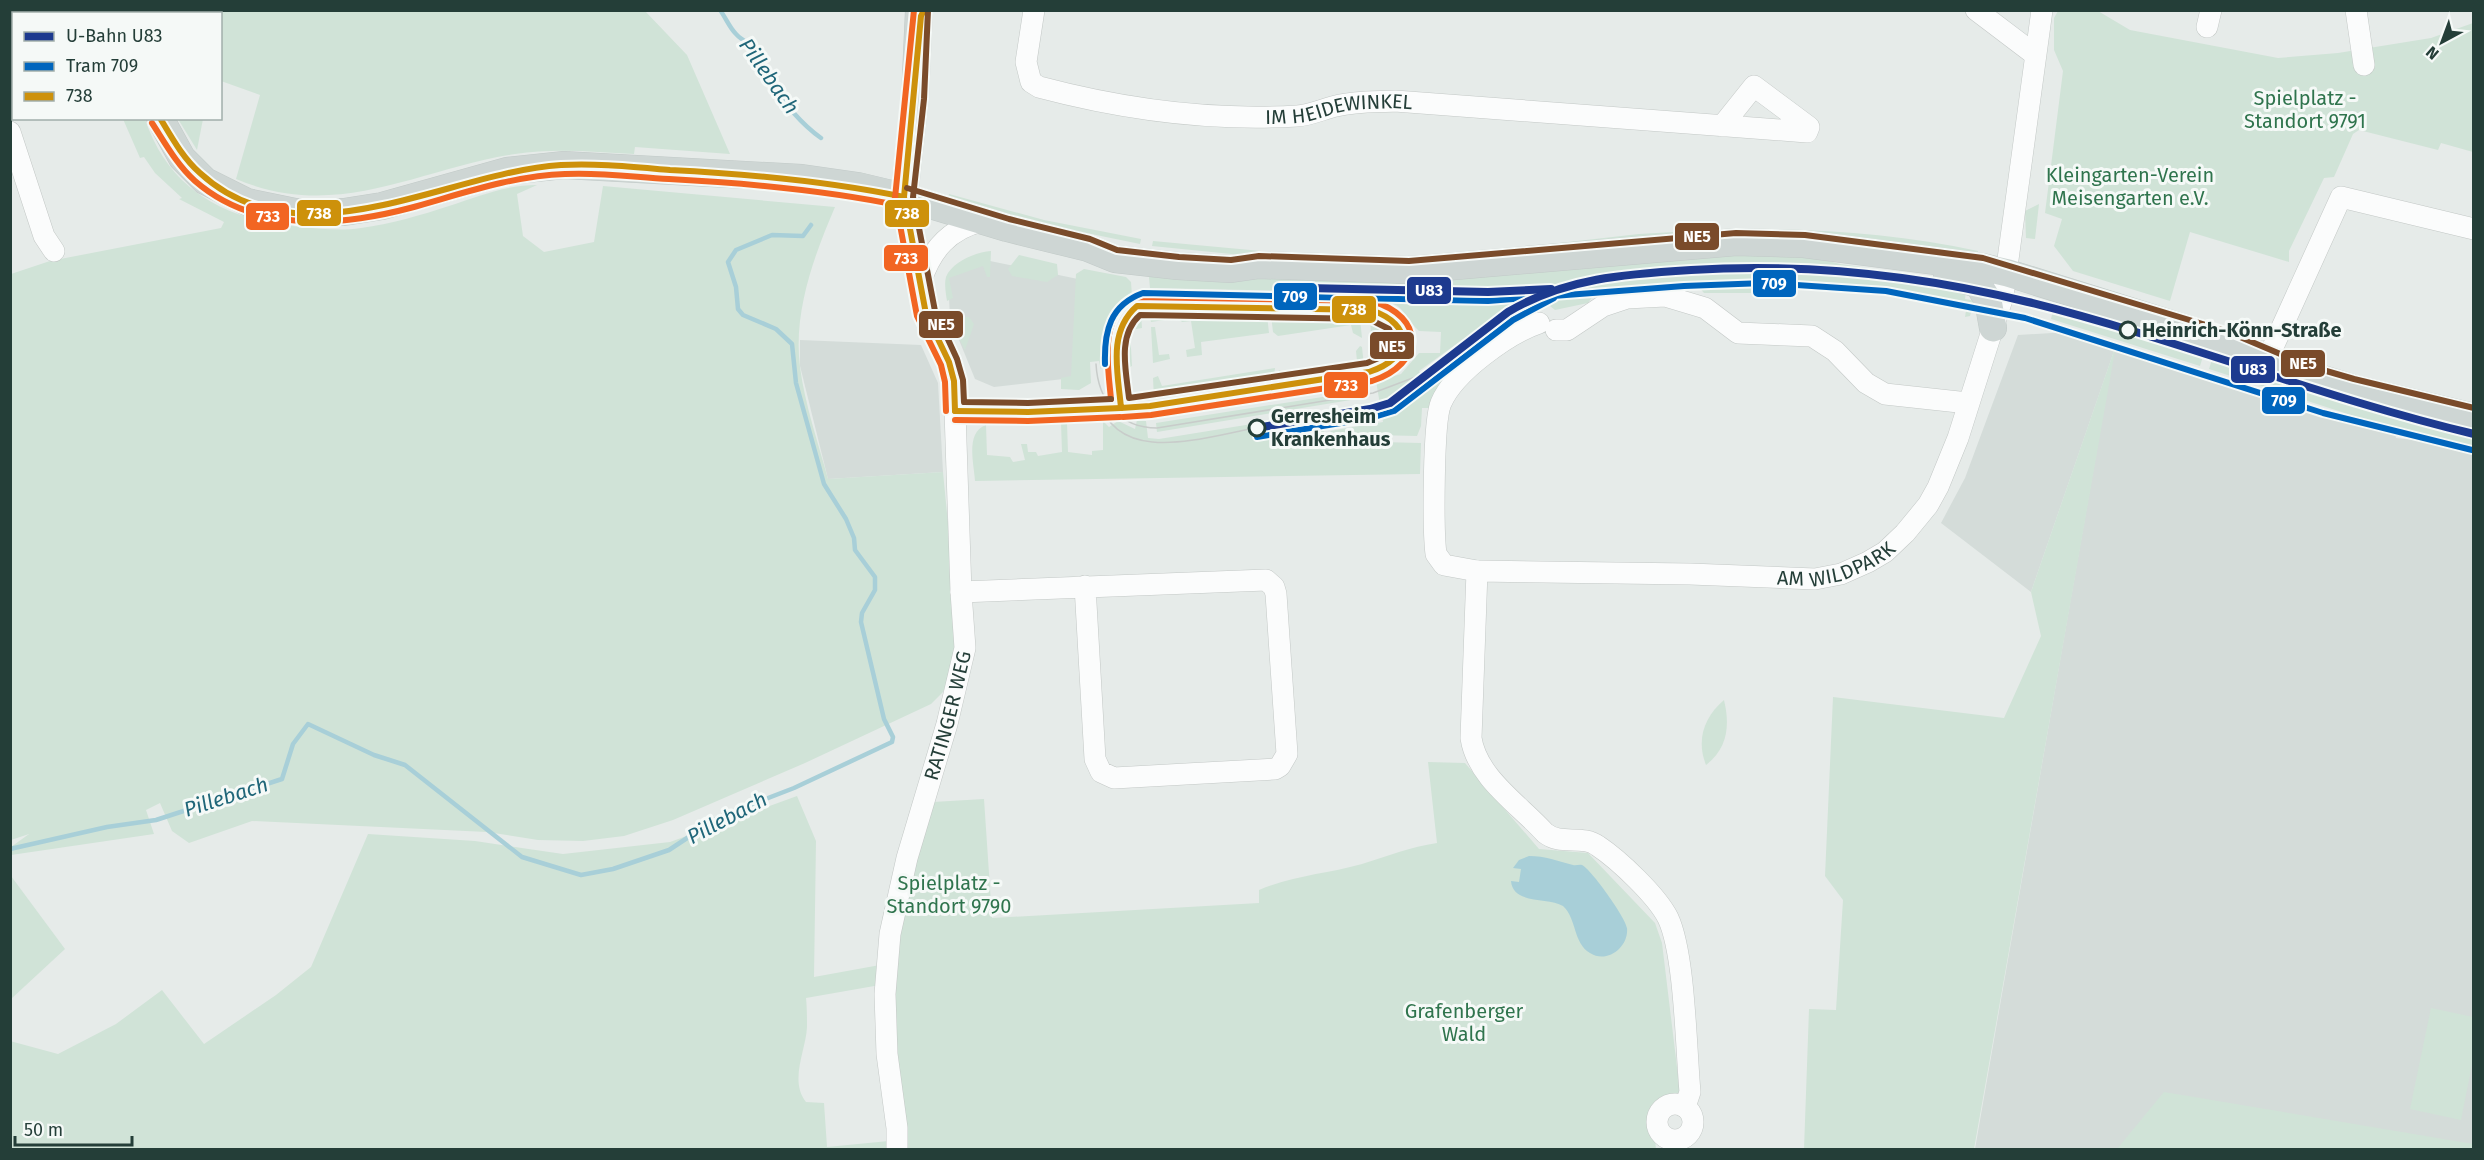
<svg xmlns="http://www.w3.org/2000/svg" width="2484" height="1160" viewBox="0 0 2484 1160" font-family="'Fira Sans',sans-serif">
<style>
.built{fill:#d4dcd9}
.green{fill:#d0e3d7;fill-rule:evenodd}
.water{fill:#a8cfd8}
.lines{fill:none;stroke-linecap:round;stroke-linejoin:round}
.stream{stroke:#a8cfd8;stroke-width:4.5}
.minor-casing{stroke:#c3c8c6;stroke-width:22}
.major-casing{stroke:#c2cac8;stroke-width:28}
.minor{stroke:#fbfcfc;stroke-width:21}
.major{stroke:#ced6d4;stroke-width:27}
.tram{stroke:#c8ccca;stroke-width:1.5}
.bus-1-casing{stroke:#f5f9f7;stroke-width:10}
.bus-2-casing{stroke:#f5f9f7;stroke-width:10}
.bus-3-casing{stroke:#f5f9f7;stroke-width:10}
.bus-1{stroke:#cd910b;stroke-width:6}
.bus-2{stroke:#f26522;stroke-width:6}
.bus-3{stroke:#7a4b2a;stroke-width:6}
.tram-1-casing{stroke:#f5f9f7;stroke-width:10}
.tram-1{stroke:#0065bd;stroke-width:6}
.metro-1-casing{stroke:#f5f9f7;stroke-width:12}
.metro-1{stroke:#1d3a8f;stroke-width:8}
.stop-dot{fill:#f5f9f7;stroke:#243e38;stroke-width:3}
.labels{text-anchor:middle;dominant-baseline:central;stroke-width:6;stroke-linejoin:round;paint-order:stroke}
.park-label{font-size:20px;fill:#2f744d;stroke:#f5f9f7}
.street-label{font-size:20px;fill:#243e38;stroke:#f5f9f7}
.stop-label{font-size:20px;font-weight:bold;fill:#243e38;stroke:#f5f9f7;text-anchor:start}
.water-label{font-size:21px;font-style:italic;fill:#1f6679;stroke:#f5f9f7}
.line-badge{stroke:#f5f9f7;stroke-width:2}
.badge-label{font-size:16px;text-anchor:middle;font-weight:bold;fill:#fff}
</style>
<rect width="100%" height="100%" fill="#e6ebe9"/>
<!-- built -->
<g class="built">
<path d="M990 261 1078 279 1072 378 994 387 975 379 950 318 948 277Z"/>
<path d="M2068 332 2379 428 2395 434 2396 438 2473 447V1149H1975L2114 351 2031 592 1941 523 1965 478 2018 335Z"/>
<path d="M800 340 921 345 938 383 943 472 828 479 800 366Z"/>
</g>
<!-- green -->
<g class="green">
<path d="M172 11H645L687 55 730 154 635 147 634 154C594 152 555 148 515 154 417 169 338 222 236 179L260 95 221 81 220 14 172 13Z"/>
<path d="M2058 11H2098L2130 30 2278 58 2338 53 2431 38 2473 23V152L2441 143 2438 150 2359 130 2353 134 2334 177 2324 178 2289 251V262L2190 232 2170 301 2073 271 2054 246 2062 219 2045 213 2063 71 2054 50V18Z"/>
<path d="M123 119H145C169 192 229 221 302 227 322 229 341 231 361 228 390 224 422 215 449 206 479 196 506 185 537 185L517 194 523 236 544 252 594 242 603 186 835 207C814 256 793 312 800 367 805 405 818 442 828 479L943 472 956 607V660L943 692 931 704 805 763 673 820 624 836 583 841 538 840 487 832 252 821 189 843 172 831 160 803 146 810 154 834 11 855V847L29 834 11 840V274L50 261 221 228 224 222 179 199 182 198 155 173 144 157 140 158Z"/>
<path d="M178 119H203L197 150Z"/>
<path d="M949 194 1044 220 1141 239 1140 244 1033 222 948 199Z"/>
<path d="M2039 204 2035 239 2026 238 2025 211Z"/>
<path d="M1726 229C1811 228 1895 233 1978 251V255L1939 248 1477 258 1261 257 1152 246 1153 241 1284 253 1409 257 1472 253 1639 234Z"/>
<path d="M991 251 990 277H987L983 266 949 278 953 298 947 301C946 294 944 284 946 277 952 262 976 252 991 251Z"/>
<path d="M1673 254 1810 256 1840 264 1952 280 1967 285 1965 299 1983 302 1977 309 1972 308 1970 316 1965 317 1967 305 1881 292 1759 283 1751 293H1704L1696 284 1595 293 1588 303 1555 310 1545 302 1532 308 1493 333 1494 335 1432 408H1422L1421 426 1417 436 1333 434 1330 431 1383 422 1376 381 1401 374 1419 353H1440L1441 332 1419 331C1399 312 1407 301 1371 301L1370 297 1354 298 1353 292 1150 288 1148 267ZM1473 332 1479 339 1426 382 1419 371Z"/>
<path d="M1019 255 1057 264 1058 275 1047 282 1012 276 1008 269Z"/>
<path d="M1084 269 1126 277 1131 282 1132 296C1106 314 1106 342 1101 370L1099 361 1090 362 1091 383 1079 390 1061 389V378L1071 376 1076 274Z"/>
<path d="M2054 306 2204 353 2200 366 2051 319Z"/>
<path d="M1149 312 1267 315 1269 333 1201 342 1202 355 1187 357 1186 350 1195 348 1191 321 1182 322 1178 318 1151 322Z"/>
<path d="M1141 315 1142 328 1130 330 1132 366 1126 369 1127 329Z"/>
<path d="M1271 315 1360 319 1362 338 1353 333 1351 325 1278 336 1273 332Z"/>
<path d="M957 317H969L974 324 965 350 950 320Z"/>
<path d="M1370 319 1385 324C1397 339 1392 359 1373 364Z"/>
<path d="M1151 327H1155L1159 355 1169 354 1170 359 1153 363Z"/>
<path d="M2116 345 1974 1149H1804L1809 1009 1836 1010 1843 900 1825 876 1833 697 2004 718 2041 636 2031 592Z"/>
<path d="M1360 346 1362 347 1364 366 1289 378 1278 377 1279 370 1283 372 1357 361 1356 351Z"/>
<path d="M2219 351 2473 427V447L2385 426 2209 369 2213 356 2218 357Z"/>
<path d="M1275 368 1274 376 1185 389 1154 399 1153 378 1158 376 1162 386Z"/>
<path d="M1367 390 1369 397 1157 432 1156 423Z"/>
<path d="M1370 405 1371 412H1376L1377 416 1322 427 1326 438 1338 441 1421 443 1420 474 975 481C974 464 965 432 986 425L987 455 1010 457 1013 462 1025 460 1021 444H1027L1028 452H1036L1038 456 1062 452 1061 423H1067L1068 452 1092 455V451L1103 450V421L1109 427 1118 421 1135 429 1137 420 1146 421 1148 438 1159 439Z"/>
<path d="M1724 700C1730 725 1728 748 1706 765 1696 740 1704 717 1724 700Z"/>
<path d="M1428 762 1465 763 1539 849 1588 853 1655 923 1662 943 1680 1092 1653 1115 1656 1150H11L10 1041 58 1054 116 1024 162 990 204 1044 276 995 311 967 368 834 475 841 563 854 670 842 797 796 816 841 814 977 880 965V985L806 998C807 1008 807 1018 807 1027 806 1050 789 1081 806 1102L824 1103 827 1147 899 1140 887 993 908 890 933 802 984 799 992 918 1259 903V890C1295 875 1326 874 1362 864 1387 856 1411 847 1437 843Z"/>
<path d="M11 876 65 949 11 999 10 876Z"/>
<path d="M2431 1008 2473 1017V1059L2461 1120 2410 1109Z"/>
<path d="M2164 1092 2473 1144V1149H2117Z"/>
</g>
<!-- water -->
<path class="water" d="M1529 856C1545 856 1558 861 1573 865 1576 866 1579 864 1582 865 1591 869 1626 918 1627 928 1629 947 1607 964 1590 953 1573 943 1577 919 1563 906 1548 897 1513 905 1511 881L1519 882 1521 869 1513 868 1519 860Z"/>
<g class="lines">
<!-- stream -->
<g class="stream">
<path d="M720 10C726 18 729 27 736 34 739 38 744 40 747 43 751 49 751 58 756 65 776 90 794 119 821 138"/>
<path d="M10 849 107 827 156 820 282 779 293 744 308 724 374 755 405 765 522 857 581 875 613 869 669 850 719 817 794 788 892 742 893 737 884 719 861 622 862 613 875 590V577L855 550 854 538 846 519 824 484 796 383 792 344 776 329 743 315 738 309 736 287 728 262 736 250 772 235 803 236 811 225"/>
</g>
<defs>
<g id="minor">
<path id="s1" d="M1034 10 1026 62 1031 82 1039 87C1122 109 1212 121 1297 116 1311 115 1323 109 1336 106 1356 101 1376 102 1395 101L1807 132 1809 127 1754 86 1722 126"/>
<path d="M1976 10 2034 54"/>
<path d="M2356 10 2364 65"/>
<path d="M2207 27 2211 10"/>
<path d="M10 132 44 236 54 251"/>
<path d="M921 281C931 250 949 229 982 221"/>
<path d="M1556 330H1567L1603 306 1627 298 1665 296 1705 308 1738 333 1812 336 1835 351 1866 383 1885 394 1968 403"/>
<path d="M2268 358 2341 197 2474 229"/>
<path d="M1477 571 1444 565 1436 554C1433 530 1433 421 1441 403 1454 372 1509 333 1539 323"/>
<path d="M961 592 1266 580 1274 587 1276 594 1287 754 1280 766 1275 769 1114 778 1101 772 1095 759 1085 586"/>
<circle cx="1675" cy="1122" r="18"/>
<path id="s2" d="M1685 1107 1690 1092C1686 1049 1685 954 1668 918 1657 896 1619 860 1598 846 1582 834 1561 846 1545 833 1520 805 1477 778 1471 738L1477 571 1690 574 1815 579 1841 574 1868 562 1885 552 1905 533 1928 505 1938 487 1958 438 2003 296 2042 10"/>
<path id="s3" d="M897 1149V1128L887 1054 885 994 890 934 907 858 947 724 965 648 961 592 954 381 949 362 926 314 904 197"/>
</g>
<g id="major">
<path d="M156 14V10"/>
<path d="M160 118 182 158 205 181 247 202 295 212H344L382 206 507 171 564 165 802 178 858 186 904 197 1007 228 1088 248 1115 259 1178 266 1231 269 1259 265 1409 270 1736 242 1804 244 1982 267 2008 273 2223 340 2306 374 2352 388 2474 417"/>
<path d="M904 197 915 98 919 10"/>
<path d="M1947 275 1978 284 1988 300 1993 328"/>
</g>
</defs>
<!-- minor casing -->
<use href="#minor" class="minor-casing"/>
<!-- major casing -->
<use href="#major" class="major-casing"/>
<!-- minor -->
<use href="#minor" class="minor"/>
<!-- major -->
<use href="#major" class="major"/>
<!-- tram -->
<g class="tram">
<path d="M1096 364C1098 400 1119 428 1157 428L1373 393 1418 376 1460 350"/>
<path d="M1099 400C1118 468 1207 436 1256 428"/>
</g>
<defs>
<g id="bus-1">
<path d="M924 10 921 16 904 197 926 314 949 362 954 381 955 411"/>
<path d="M160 118C172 138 183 158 200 173 301 266 448 172 561 165 598 163 634 167 670 170 749 174 827 181 904 197"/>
<path d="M1137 306 1371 310C1415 325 1412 358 1369 372L1150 406 1121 408C1118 373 1107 332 1137 306Z"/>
<path d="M955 411 1028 412 1121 408"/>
</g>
<g id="bus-2">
<path d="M914 10 895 198 917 316 941 365 945 382 946 411"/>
<path d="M152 123C165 143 177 165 195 181 255 233 338 227 410 208 461 194 511 176 565 174 599 172 634 177 669 179 747 183 825 190 902 206"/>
<path d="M1111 399C1108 366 1098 315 1135 297L1372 301C1426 317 1424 364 1372 381L1151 415 1123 417"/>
<path d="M955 420 1028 421 1120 417"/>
</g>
<g id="bus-3">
<path d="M928 10 924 99 913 197 935 311 957 359 963 380 964 402 1028 403 1111 399"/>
<path d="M907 188 1009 219 1090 239 1117 250 1179 257 1231 260 1259 256 1409 261 1736 233 1805 235 1983 258 2226 331 2309 366 2354 379 2474 408"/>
<path d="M1140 315 1369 319 1389 329 1394 341 1388 354 1367 363 1129 398C1126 371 1117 335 1140 315Z"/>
</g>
</defs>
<!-- bus-1 casing -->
<use href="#bus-1" class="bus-1-casing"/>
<!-- bus-2 casing -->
<use href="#bus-2" class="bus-2-casing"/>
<!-- bus-3 casing -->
<use href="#bus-3" class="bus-3-casing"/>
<!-- bus-1 -->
<use href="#bus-1" class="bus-1"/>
<!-- bus-2 -->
<use href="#bus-2" class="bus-2"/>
<!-- bus-3 -->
<use href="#bus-3" class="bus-3"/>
<defs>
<g id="tram-1">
<path d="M1105 364C1104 331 1110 305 1143 293L1488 301 1684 286 1765 283 1886 291 2025 318 2323 413 2472 450"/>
<path d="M1257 437 1371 418 1394 411 1513 320 1554 298"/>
</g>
</defs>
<!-- tram-1 casing -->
<use href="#tram-1" class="tram-1-casing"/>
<!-- tram-1 -->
<use href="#tram-1" class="tram-1"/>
<defs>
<g id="metro-1">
<path d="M1307 288 1488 292 1551 289"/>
<path d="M1256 428 1370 409 1390 403 1508 312C1565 278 1626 274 1691 270 1804 263 1918 275 2028 302 2178 339 2322 398 2474 434"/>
</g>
</defs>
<!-- metro-1 casing -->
<use href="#metro-1" class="metro-1-casing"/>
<!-- metro-1 -->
<use href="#metro-1" class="metro-1"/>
</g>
<!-- markers -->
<g class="stop-dot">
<circle cx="2128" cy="330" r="8"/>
<circle cx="1257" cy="428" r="8"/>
</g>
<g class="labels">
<!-- park labels -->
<g class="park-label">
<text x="2305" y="98">Spielplatz -<tspan x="2305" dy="23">Standort 9791</tspan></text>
<text x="2130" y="175">Kleingarten-Verein<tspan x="2130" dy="23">Meisengarten e.V.</tspan></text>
<text x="949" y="883">Spielplatz -<tspan x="949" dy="23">Standort 9790</tspan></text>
<text x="1464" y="1011">Grafenberger<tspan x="1464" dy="23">Wald</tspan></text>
</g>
<!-- street labels -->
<g class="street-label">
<text stroke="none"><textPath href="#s1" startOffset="386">IM HEIDEWINKEL</textPath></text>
<text stroke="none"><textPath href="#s2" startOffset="1000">AM WILDPARK</textPath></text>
<text stroke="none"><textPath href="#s3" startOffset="442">RATINGER WEG</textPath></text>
</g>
<!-- stop labels -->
<g class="stop-label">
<text x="2142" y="330">Heinrich-Könn-Straße</text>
<text x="1271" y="416">Gerresheim<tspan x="1271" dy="23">Krankenhaus</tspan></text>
</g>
<!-- water labels -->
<g class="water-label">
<text transform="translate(769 76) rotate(55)">Pillebach</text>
<text transform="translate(226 797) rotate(-18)">Pillebach</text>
<text transform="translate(727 818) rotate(-28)">Pillebach</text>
</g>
</g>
<g class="line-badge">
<rect x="296" y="199" width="46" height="28" rx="6" fill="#cd910b"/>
<rect x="884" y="199" width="46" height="29" rx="6" fill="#cd910b"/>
<rect x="245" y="202" width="45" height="29" rx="6" fill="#f26522"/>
<rect x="1674" y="222" width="46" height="29" rx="6" fill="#7a4b2a"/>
<rect x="883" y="244" width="46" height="28" rx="6" fill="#f26522"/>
<rect x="1752" y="269" width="45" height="29" rx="6" fill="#0065bd"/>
<rect x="1406" y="276" width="46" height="29" rx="6" fill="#1d3a8f"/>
<rect x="1273" y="282" width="45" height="29" rx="6" fill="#0065bd"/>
<rect x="1331" y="295" width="46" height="29" rx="6" fill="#cd910b"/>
<rect x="918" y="310" width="46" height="29" rx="6" fill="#7a4b2a"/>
<rect x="1369" y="331" width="46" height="29" rx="6" fill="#7a4b2a"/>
<rect x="2280" y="349" width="46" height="29" rx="6" fill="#7a4b2a"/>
<rect x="2230" y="355" width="46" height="29" rx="6" fill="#1d3a8f"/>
<rect x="1323" y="371" width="46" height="28" rx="6" fill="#f26522"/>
<rect x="2261" y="386" width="45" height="29" rx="6" fill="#0065bd"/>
</g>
<g class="badge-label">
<text x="319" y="219">738</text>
<text x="907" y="219">738</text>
<text x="268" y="222">733</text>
<text x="1697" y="242">NE5</text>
<text x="906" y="264">733</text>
<text x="1774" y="289">709</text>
<text x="1429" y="296">U83</text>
<text x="1295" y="302">709</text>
<text x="1354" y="315">738</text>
<text x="941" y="330">NE5</text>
<text x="1392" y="352">NE5</text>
<text x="2303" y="369">NE5</text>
<text x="2253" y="375">U83</text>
<text x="1346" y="391">733</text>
<text x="2284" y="406">709</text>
</g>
<!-- border -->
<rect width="2484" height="1160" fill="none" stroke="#243e38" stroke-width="24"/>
<!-- legend -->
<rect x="12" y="12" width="210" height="108" fill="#f5f9f7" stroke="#a1aeab" stroke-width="1.5"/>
<rect x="24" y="32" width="30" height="9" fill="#1d3a8f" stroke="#a1aeab" stroke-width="1.5"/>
<text x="66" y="42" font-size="18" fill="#243e38">U-Bahn U83</text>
<rect x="24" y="62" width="30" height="9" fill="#0065bd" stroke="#a1aeab" stroke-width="1.5"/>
<text x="66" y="72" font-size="18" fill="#243e38">Tram 709</text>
<rect x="24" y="92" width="30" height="9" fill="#cd910b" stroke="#a1aeab" stroke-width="1.5"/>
<text x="66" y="102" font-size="18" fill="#243e38">738</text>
<!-- north arrow -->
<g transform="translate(2442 42) rotate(221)" stroke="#f5f9f7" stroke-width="4.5" paint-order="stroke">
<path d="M0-4.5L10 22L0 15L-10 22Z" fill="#243e38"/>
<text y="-9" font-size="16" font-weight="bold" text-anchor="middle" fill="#243e38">N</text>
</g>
<!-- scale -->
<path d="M15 1136v9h117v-9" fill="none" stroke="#243e38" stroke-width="3"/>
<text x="24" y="1136" font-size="18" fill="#243e38" stroke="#f5f9f7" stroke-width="4.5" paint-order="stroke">50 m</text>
</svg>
